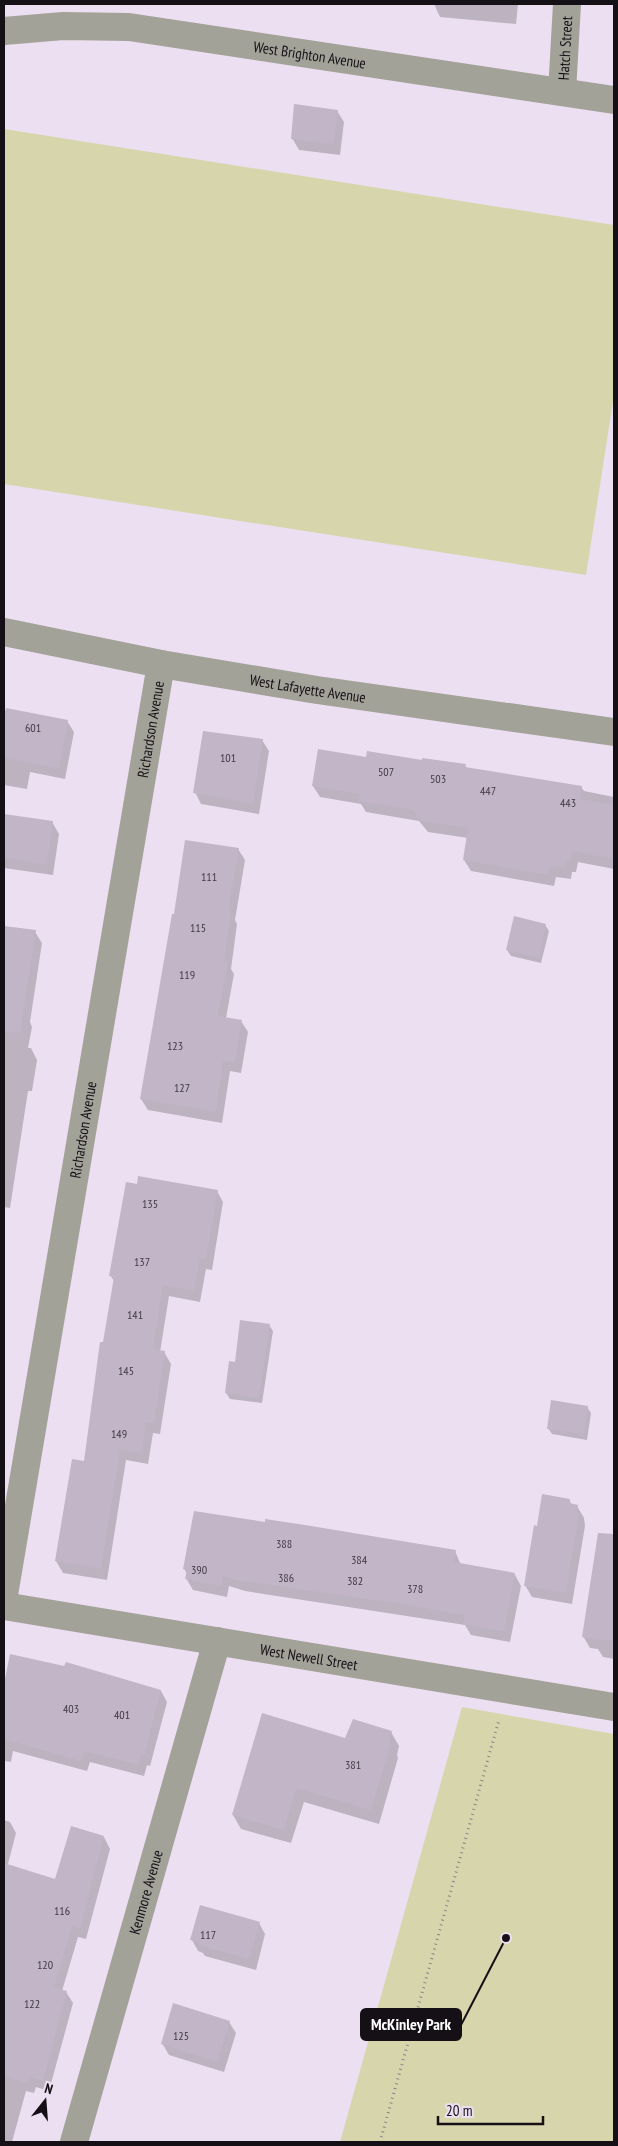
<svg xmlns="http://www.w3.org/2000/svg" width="618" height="2146" viewBox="0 0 618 2146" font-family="'PT Sans Narrow',sans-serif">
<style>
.green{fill:#d7d5ac}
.shadow{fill:#0003}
.building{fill:#c3b5c8}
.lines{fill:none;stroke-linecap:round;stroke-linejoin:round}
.path{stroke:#897f8c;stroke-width:3;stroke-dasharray:1 4;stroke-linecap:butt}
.minor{stroke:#a3a299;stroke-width:28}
.labels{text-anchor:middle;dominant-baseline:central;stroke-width:4;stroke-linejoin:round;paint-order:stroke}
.number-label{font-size:12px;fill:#403942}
.street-label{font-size:15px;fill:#151016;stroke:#ecdff1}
.leader{fill:none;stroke:#151016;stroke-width:2}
.callout-dot{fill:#151016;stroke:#ecdff1;stroke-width:2}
.callout{fill:#151016;stroke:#151016;stroke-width:2}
.callout-label{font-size:16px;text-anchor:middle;font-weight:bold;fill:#fff}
</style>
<rect width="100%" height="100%" fill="#ecdff1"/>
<!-- green -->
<g class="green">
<path d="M4 129 614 225V395L586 575 4 484Z"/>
<path d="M462 1707 614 1734V2142H340Z"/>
</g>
<!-- shadow -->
<g class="shadow">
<path d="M434 4H518L516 24 440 17Z"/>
<path d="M337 111 344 122 340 155 299 150 292 138Z"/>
<path d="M4 710 67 721 74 732 65 779 30 772 27 789 4 785Z"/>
<path d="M262 740 269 751 259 814 201 804 195 792Z"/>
<path d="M367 758 465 765 467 769 581 787 584 791 614 797V869L578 862 576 872H572L571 879 556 877 554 886 471 871 464 860 468 838 428 832 419 821 366 812 361 804 320 797 313 786Z"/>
<path d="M4 815 52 822 59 834 53 875 4 868Z"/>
<path d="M238 849 245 860 235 920 237 924 231 969 234 974 226 1018 241 1021 248 1032 241 1073 230 1071 222 1123 148 1110 141 1099 175 915Z"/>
<path d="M545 925 549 931 541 963 511 956 507 950Z"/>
<path d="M4 927 35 932 42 943 30 1022 32 1027 28 1048H31L37 1060 32 1091H28L10 1208 4 1207Z"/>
<path d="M217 1191 223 1202 212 1270 206 1269 200 1302 169 1296 160 1352H164L171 1364 160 1434 153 1433 148 1464 126 1460 107 1580 63 1573 56 1561 85 1462 114 1281 111 1276Z"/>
<path d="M269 1325 273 1331 262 1403 230 1399 226 1393Z"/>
<path d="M587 1407 591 1413 587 1440 552 1434 548 1428Z"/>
<path d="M569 1500 572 1505 577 1506 584 1518 585 1526 572 1604 532 1597 525 1585 538 1527Z"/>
<path d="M455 1551 461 1565 515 1575 521 1586 510 1642 471 1635 465 1625 245 1591 229 1586 227 1597 193 1590 186 1578 187 1574 184 1568Z"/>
<path d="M593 1573 614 1576V1659L603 1657 598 1649 590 1648 583 1636Z"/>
<path d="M11 1656 161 1691 167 1702 150 1766 147 1765 144 1776 90 1762 87 1771 13 1751 11 1762 4 1761V1690Z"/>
<path d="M391 1732 399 1746 397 1755 398 1758 379 1824 304 1802 291 1843 241 1829 233 1815 346 1740Z"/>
<path d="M4 1820 10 1822 16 1833 7 1868 4 1867Z"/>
<path d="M104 1837 110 1849 86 1939 78 1937 62 1991 66 1992 73 2003 49 2091 36 2087 34 2093 26 2091 12 2142H4V1930L17 1934 55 1880Z"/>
<path d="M259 1923 265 1934 256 1970 205 1956 203 1953 198 1951 192 1940Z"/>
<path d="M229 2022 236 2033 224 2072 169 2055 162 2043Z"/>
</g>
<!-- building -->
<g class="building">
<path d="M294 104 338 110 334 144 291 139Z"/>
<path d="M6 708 68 720 59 768 4 758V723Z"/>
<path d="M203 731 263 739 253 804 193 793Z"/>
<path d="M318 749 366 757 367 751 422 760V758L466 764 465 767 582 786 580 799 614 805V859L572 851 570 861H566L565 868 550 866 548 875 463 860 468 828 420 821V819L416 818 417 813H414V810L358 801 360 794 312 786Z"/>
<path d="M4 814 53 821 47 865 4 858Z"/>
<path d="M185 840 239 848 228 911H231L224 961 228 962 218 1016 242 1020 235 1062 223 1060 216 1112 140 1099 172 914H174Z"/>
<path d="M514 916 546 924 539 958 506 950Z"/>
<path d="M4 926 36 930 20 1033 4 1032Z"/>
<path d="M138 1176 218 1190 206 1259 200 1258 194 1291 163 1285 153 1349 165 1351 154 1423 146 1422 142 1453 120 1450 101 1569 55 1561 72 1459 84 1461 100 1342H103L114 1277 109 1276 126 1182 137 1184Z"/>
<path d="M240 1320 270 1324 259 1398 225 1393 229 1361 235 1362Z"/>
<path d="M551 1400 588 1406 584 1434 547 1429Z"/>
<path d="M542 1494 570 1499 569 1503 578 1505 577 1513H579L566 1593 524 1586 534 1525 537 1526Z"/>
<path d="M194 1511 265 1522V1519L305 1525 456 1550 454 1562 515 1573 504 1631 463 1624 465 1615 395 1603 237 1580 223 1576 221 1586 185 1579 187 1570 183 1569Z"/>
<path d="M598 1533 614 1534V1641L582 1637Z"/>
<path d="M10 1654 64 1666 66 1662 161 1690 144 1755 141 1754 138 1765 84 1751 81 1761 4 1739V1684Z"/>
<path d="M262 1713 345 1738 353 1719 392 1731 389 1742 391 1743 371 1810 296 1788 284 1830 232 1815Z"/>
<path d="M71 1826 104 1836 80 1929 72 1926 54 1988 67 1991 43 2081 30 2077 28 2083 4 2076V1863L55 1879Z"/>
<path d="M200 1905 260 1922 249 1959 198 1945V1942L190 1940Z"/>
<path d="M173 2003 230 2021 217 2062 161 2044Z"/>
</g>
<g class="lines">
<!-- path -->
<path class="path" d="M380 2142 499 1720"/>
<!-- minor -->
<g class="minor">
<path id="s1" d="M4 31 63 26 129 27 614 100"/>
<path id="s2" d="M562 92 567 4"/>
<path id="s3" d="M4 632 161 664 317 690 614 732"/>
<path id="s4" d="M4 1595 161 664"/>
<path id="s5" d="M4 1606 614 1707"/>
<path id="s6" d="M74 2142 217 1641"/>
</g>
</g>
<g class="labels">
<!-- number labels -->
<g class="number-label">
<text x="33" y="727">601</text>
<text x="228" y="757">101</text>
<text x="386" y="771">507</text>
<text x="438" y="778">503</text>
<text x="488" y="790">447</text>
<text x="568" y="802">443</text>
<text x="209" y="876">111</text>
<text x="198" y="927">115</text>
<text x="187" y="974">119</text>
<text x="175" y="1045">123</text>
<text x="182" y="1087">127</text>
<text x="150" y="1203">135</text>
<text x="142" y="1261">137</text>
<text x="135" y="1314">141</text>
<text x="126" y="1370">145</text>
<text x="119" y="1433">149</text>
<text x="284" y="1543">388</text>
<text x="359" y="1559">384</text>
<text x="199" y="1569">390</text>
<text x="286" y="1577">386</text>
<text x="355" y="1580">382</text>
<text x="415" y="1588">378</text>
<text x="71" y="1708">403</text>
<text x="122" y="1714">401</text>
<text x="353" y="1764">381</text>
<text x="62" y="1910">116</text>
<text x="208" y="1934">117</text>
<text x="45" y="1964">120</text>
<text x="32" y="2003">122</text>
<text x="181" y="2035">125</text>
</g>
<!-- street labels -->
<g class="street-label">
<text stroke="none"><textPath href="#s2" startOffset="44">Hatch Street</textPath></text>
<text stroke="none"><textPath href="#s1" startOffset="308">West Brighton Avenue</textPath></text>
<text stroke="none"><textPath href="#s3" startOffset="309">West Lafayette Avenue</textPath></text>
<text stroke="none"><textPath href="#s4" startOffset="878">Richardson Avenue</textPath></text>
<text stroke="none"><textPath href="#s4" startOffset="472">Richardson Avenue</textPath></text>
<text stroke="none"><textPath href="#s5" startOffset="309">West Newell Street</textPath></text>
<text stroke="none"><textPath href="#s6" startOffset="260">Kenmore Avenue</textPath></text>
</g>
</g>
<!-- callouts -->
<path class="leader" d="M506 1938L461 2025"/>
<circle class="callout-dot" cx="506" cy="1938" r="5"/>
<rect class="callout" x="361" y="2009" width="100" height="31" rx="5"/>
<g class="callout-label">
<text x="411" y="2030">McKinley Park</text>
</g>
<!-- border -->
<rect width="618" height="2146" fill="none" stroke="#151016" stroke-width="10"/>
<!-- north arrow -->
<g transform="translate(45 2101) rotate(17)" stroke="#ecdff1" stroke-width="4" paint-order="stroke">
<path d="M0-4L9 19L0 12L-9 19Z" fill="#151016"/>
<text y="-8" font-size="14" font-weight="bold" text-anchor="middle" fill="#151016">N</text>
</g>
<!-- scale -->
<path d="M438 2116v8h105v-8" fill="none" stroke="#151016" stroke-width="2.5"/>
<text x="446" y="2116" font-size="15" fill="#151016" stroke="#ecdff1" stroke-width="4" paint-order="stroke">20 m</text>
</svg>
